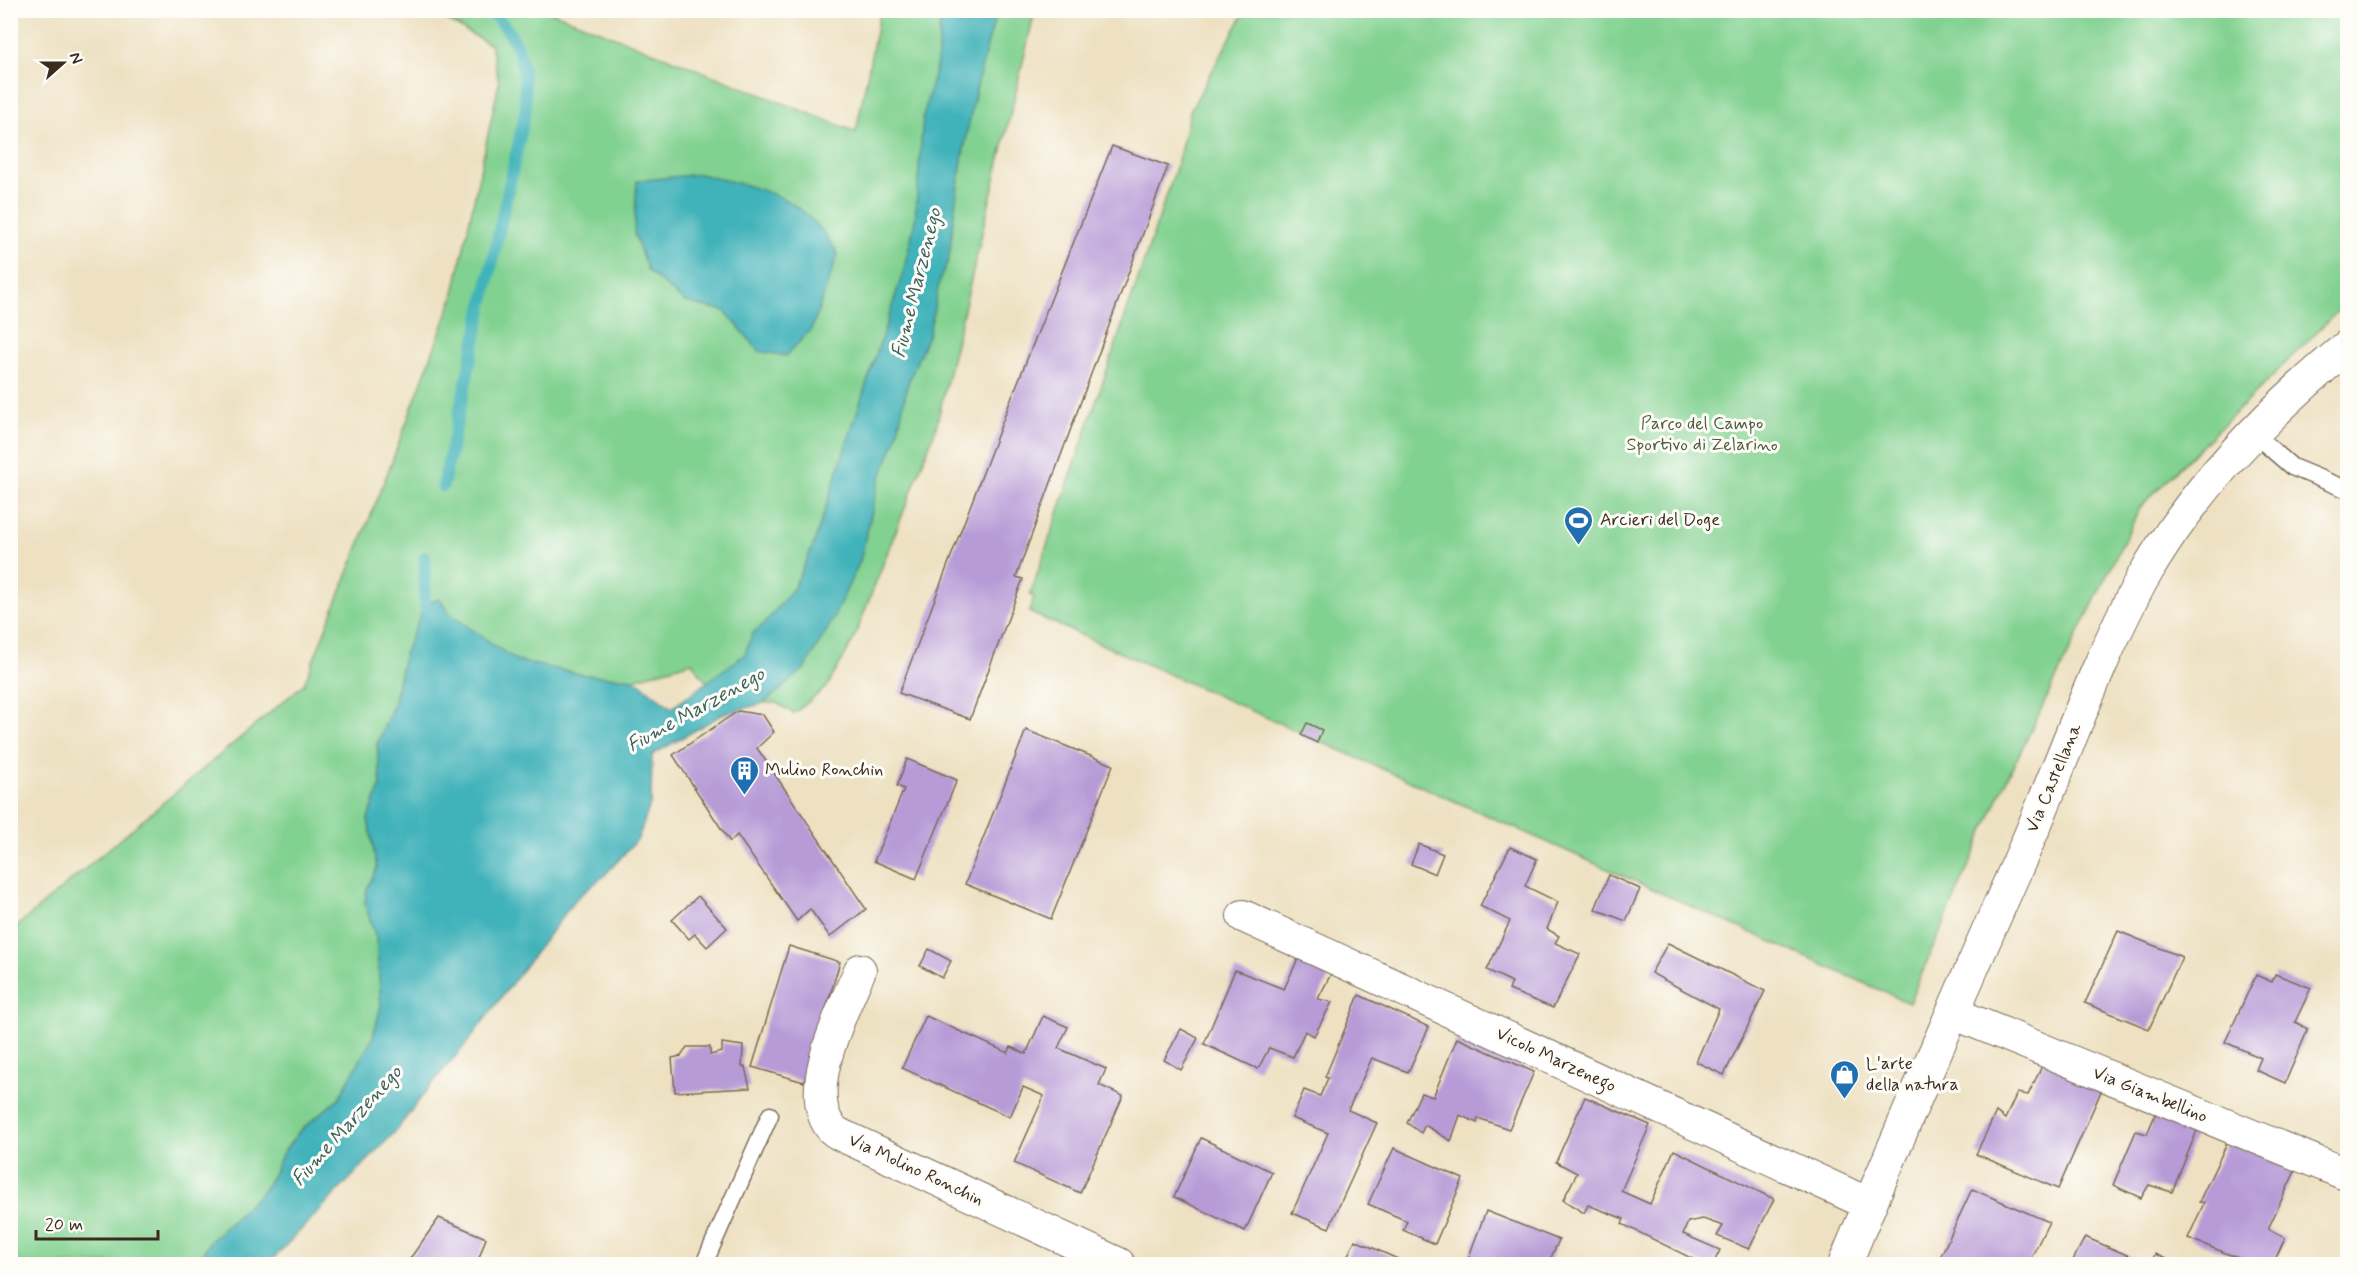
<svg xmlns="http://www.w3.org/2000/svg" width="2358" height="1275" viewBox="0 0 2358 1275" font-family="Mynerve,sans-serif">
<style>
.green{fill:#81d190;stroke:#5e7e57;stroke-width:1.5}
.water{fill:#41b2ba;stroke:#3e6e6c;stroke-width:1.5}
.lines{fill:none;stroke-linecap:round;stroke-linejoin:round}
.stream{stroke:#41b2ba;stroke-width:12}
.building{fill:#b79bd7}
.lane-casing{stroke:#7a6a57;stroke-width:19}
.street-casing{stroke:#7a6a57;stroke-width:34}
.secondary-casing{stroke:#7a6a57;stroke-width:35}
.lane{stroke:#fff;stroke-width:16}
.street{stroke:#fff;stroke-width:32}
.secondary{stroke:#fff;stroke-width:33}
.labels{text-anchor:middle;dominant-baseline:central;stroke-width:6;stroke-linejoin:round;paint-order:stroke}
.park-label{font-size:18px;fill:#505c40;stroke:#fdfcf7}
.poi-label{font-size:18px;fill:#3b2a1e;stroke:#fdfcf7;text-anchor:start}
.street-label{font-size:18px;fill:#3b2a1e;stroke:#fdfcf7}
.water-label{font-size:20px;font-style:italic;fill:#3d605c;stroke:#fdfcf7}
</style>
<rect width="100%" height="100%" fill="#fdfcf7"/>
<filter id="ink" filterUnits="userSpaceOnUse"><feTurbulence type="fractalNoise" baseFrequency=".0167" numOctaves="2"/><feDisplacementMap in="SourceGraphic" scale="12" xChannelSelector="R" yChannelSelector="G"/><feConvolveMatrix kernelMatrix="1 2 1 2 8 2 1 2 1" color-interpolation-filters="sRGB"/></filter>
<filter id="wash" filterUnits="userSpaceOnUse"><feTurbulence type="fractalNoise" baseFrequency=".008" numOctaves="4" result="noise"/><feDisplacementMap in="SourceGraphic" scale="24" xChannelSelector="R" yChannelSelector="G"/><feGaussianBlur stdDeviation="1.35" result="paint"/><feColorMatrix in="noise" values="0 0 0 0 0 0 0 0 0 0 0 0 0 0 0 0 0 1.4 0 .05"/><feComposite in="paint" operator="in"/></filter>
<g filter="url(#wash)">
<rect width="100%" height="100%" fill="#eee1c2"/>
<!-- green -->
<g class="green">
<path d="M424 11H549L856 132 880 11H1035L935 431 853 641 827 687 794 713 777 703H721L692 662 634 679 585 675 517 661 451 615 440 599 405 652 393 706 377 744 381 785 368 819 378 868 367 889 365 904 376 938 380 973 381 1006 373 1037 339 1098 299 1132 283 1153 274 1173 263 1191 209 1243 197 1264H11L10 932 304 684 391 464 453 298 499 83 491 45 445 19Z"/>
<path d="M1245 11H2347V302L2141 506 2004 785 1909 1003 1029 612 1034 597 1030 595 1177 165 1190 111Z"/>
</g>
<!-- water -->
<g class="water">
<path d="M941 11H997C973 90 957 175 949 259L940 279 929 333 908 383 896 439 879 481 860 561 830 625 804 669 764 703 723 714 652 755 651 802 638 839 605 875 576 899 466 1044 430 1086 395 1132 268 1264H197L209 1243 263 1191 274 1173 283 1153 299 1132 339 1098 373 1037 381 1006 376 938 365 904 367 889 377 868 368 819 381 785 377 744 393 706 405 652 425 604 439 599 451 615 517 661 585 675 634 679 672 708 745 654 752 634 765 623 793 589 813 546 903 273 915 221 923 117 937 63Z"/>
<path d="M700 174C764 190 801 192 838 254L812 328 786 356 759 351 725 311 685 302 648 271 634 234 637 181Z"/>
</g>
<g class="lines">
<!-- stream -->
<g class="stream">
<path d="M443 486 526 109C523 68 524 36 487 10"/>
<path d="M425 557V604L429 618"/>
</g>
</g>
<g id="blocks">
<!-- building -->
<g class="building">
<path d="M1112 146 1168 166 1016 577 1023 579 970 719 899 693 1008 407Z"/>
<path d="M738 711 763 715 774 732 757 748 866 909 830 937 810 909 797 921 737 835 730 842 673 755Z"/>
<path d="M1307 723 1322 730 1317 743 1301 735Z"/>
<path d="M1026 730 1113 765 1051 919 965 884Z"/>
<path d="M907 759 957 780 916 879 874 861 904 789 897 786Z"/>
<path d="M1419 844 1443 854 1435 874 1411 864Z"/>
<path d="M1510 847 1537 859 1525 886 1558 902 1547 929 1559 936 1555 943 1580 954 1553 1008 1509 990 1512 982 1487 970 1510 921 1480 906Z"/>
<path d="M1609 875 1640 889 1626 921 1595 909Z"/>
<path d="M698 896 727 928 707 947 695 934 689 939 672 920Z"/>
<path d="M2118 931 2182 957 2149 1029 2085 1003Z"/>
<path d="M1668 943 1765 991 1724 1075 1696 1062 1719 1009 1651 973Z"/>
<path d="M789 946 840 962 804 1082 752 1067Z"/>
<path d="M929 949 951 961 942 978 920 966Z"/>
<path d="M1301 952 1334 968 1318 999 1332 1002 1314 1036 1305 1031 1293 1057 1269 1048 1258 1069 1204 1044 1235 970 1284 989Z"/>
<path d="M2275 974 2311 988 2295 1022 2308 1029 2285 1083 2256 1070 2261 1058 2225 1042 2256 975 2272 982Z"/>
<path d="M1359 995 1429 1027 1408 1072 1372 1058 1348 1110 1377 1123 1329 1228 1292 1213 1328 1133 1292 1118 1304 1090 1320 1096 1328 1078 1325 1077Z"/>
<path d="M926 1016 1008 1053 1011 1047 1026 1054 1043 1016 1068 1027 1058 1048 1106 1069 1099 1085 1123 1096 1080 1193 1014 1163 1044 1096 1023 1087 1010 1117 902 1068Z"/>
<path d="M1181 1029 1198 1038 1181 1070 1164 1060Z"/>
<path d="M1457 1038 1534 1072 1509 1129 1478 1118 1477 1123 1460 1115 1451 1141 1425 1125 1421 1133 1407 1123 1421 1093 1433 1097Z"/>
<path d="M722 1043 743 1046 742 1067H745L750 1088 675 1092 672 1058 681 1056 687 1047H710V1055L722 1052Z"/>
<path d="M2044 1062 2102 1089 2058 1189 1976 1154 1996 1112 2005 1119 2017 1093 2028 1095Z"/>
<path d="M1585 1097 1650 1125 1621 1191 1650 1204 1674 1150 1774 1199 1749 1249 1717 1236 1723 1226 1703 1219 1688 1222 1683 1234 1720 1250 1713 1264H1703L1622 1224 1624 1219 1588 1205 1584 1213 1563 1200 1577 1173 1556 1162Z"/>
<path d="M2157 1110 2198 1128 2172 1192 2149 1185 2141 1198 2113 1185 2136 1131 2147 1134Z"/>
<path d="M1201 1138 1272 1172 1245 1231 1174 1197Z"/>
<path d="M2229 1139 2297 1167 2268 1229 2285 1238 2273 1264H2253L2188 1238 2204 1203 2199 1202Z"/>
<path d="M1394 1148 1463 1179 1435 1244 1403 1230 1407 1221 1368 1204Z"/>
<path d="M1972 1189 2049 1222 2028 1264H1937Z"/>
<path d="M1486 1211 1559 1240 1548 1264H1466Z"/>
<path d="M439 1218 486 1238 477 1264H406Z"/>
<path d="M2085 1237 2148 1264H2071Z"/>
<path d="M1355 1240 1409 1264H1344Z"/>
<path d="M2155 1254 2177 1264H2151Z"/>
</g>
</g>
</g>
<g filter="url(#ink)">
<use href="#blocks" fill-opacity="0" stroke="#7a6a57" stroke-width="1.5"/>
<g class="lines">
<defs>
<g id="lane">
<path d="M2253 433 2292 467 2348 490"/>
<path d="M704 1264 770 1115"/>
</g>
<g id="street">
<path d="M1243 916 1869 1204"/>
<path d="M860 970C844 1008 800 1092 832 1129 837 1134 845 1137 852 1140L1119 1264"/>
<path d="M1953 1013 2348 1175"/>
</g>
<path id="secondary" d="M1845 1264C1900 1130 1959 997 2018 864 2060 770 2092 671 2141 581 2192 490 2268 412 2348 346"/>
</defs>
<!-- lane casing -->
<use href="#lane" class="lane-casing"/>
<!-- street casing -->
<use href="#street" class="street-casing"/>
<!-- secondary casing -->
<use href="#secondary" class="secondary-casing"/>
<!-- lane -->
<use href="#lane" class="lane"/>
<!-- street -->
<use href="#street" class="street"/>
<!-- secondary -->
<use href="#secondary" class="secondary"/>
</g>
</g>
<!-- icons -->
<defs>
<symbol id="stadium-pin" viewBox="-11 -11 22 30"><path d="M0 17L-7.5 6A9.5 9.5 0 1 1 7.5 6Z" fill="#1f6fb2" stroke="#fdfcf7"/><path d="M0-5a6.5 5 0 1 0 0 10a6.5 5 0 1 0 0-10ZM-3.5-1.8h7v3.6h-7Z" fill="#fff"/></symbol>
<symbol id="building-pin" viewBox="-11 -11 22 30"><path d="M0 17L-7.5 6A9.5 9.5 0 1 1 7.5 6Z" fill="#1f6fb2" stroke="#fdfcf7"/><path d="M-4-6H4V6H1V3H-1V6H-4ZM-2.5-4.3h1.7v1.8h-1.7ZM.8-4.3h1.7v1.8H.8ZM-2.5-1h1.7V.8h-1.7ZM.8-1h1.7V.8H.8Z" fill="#fff"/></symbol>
<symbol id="shop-pin" viewBox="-11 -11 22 30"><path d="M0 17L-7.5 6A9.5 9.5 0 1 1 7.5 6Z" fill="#1f6fb2" stroke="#fdfcf7"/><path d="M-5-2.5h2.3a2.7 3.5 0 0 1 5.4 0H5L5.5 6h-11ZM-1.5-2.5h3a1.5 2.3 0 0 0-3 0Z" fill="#fff"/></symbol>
</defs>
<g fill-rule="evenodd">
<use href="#stadium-pin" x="1562" y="504" width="33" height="45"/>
<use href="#building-pin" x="728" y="754" width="33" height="45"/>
<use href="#shop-pin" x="1828" y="1058" width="33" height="45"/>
</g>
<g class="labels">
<!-- park labels -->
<g class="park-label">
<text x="1702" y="424">Parco del Campo<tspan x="1702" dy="21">Sportivo di Zelarino</tspan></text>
</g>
<!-- poi labels -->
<g class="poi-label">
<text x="1600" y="520">Arcieri del Doge</text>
<text x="765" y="770">Mulino Ronchin</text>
<text x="1866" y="1064">L'arte<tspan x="1866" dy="21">della natura</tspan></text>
</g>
<!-- street labels -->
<g class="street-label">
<text transform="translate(2054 778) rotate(-67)">Via Castellana</text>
<text transform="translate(1556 1060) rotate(25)">Vicolo Marzenego</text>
<text transform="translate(2150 1095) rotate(22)">Via Giambellino</text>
<text transform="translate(916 1170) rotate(25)">Via Molino Ronchin</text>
</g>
<!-- water labels -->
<g class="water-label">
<text transform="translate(917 283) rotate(-76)">Fiume Marzenego</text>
<text transform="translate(696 710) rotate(-29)">Fiume Marzenego</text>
<text transform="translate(347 1126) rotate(-48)">Fiume Marzenego</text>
</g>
</g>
<!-- margin -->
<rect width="2358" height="1275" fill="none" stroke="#fdfcf7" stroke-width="36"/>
<!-- north arrow -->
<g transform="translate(63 63) rotate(69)" stroke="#fdfcf7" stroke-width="4.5" paint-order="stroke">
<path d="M0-4.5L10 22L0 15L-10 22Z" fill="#3b2a1e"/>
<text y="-9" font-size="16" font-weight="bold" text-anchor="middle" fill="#3b2a1e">N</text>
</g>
<!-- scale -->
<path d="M36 1230v9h122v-9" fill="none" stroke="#3b2a1e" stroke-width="3"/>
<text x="45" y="1230" font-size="18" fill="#3b2a1e" stroke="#fdfcf7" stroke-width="4.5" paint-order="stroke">20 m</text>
</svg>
